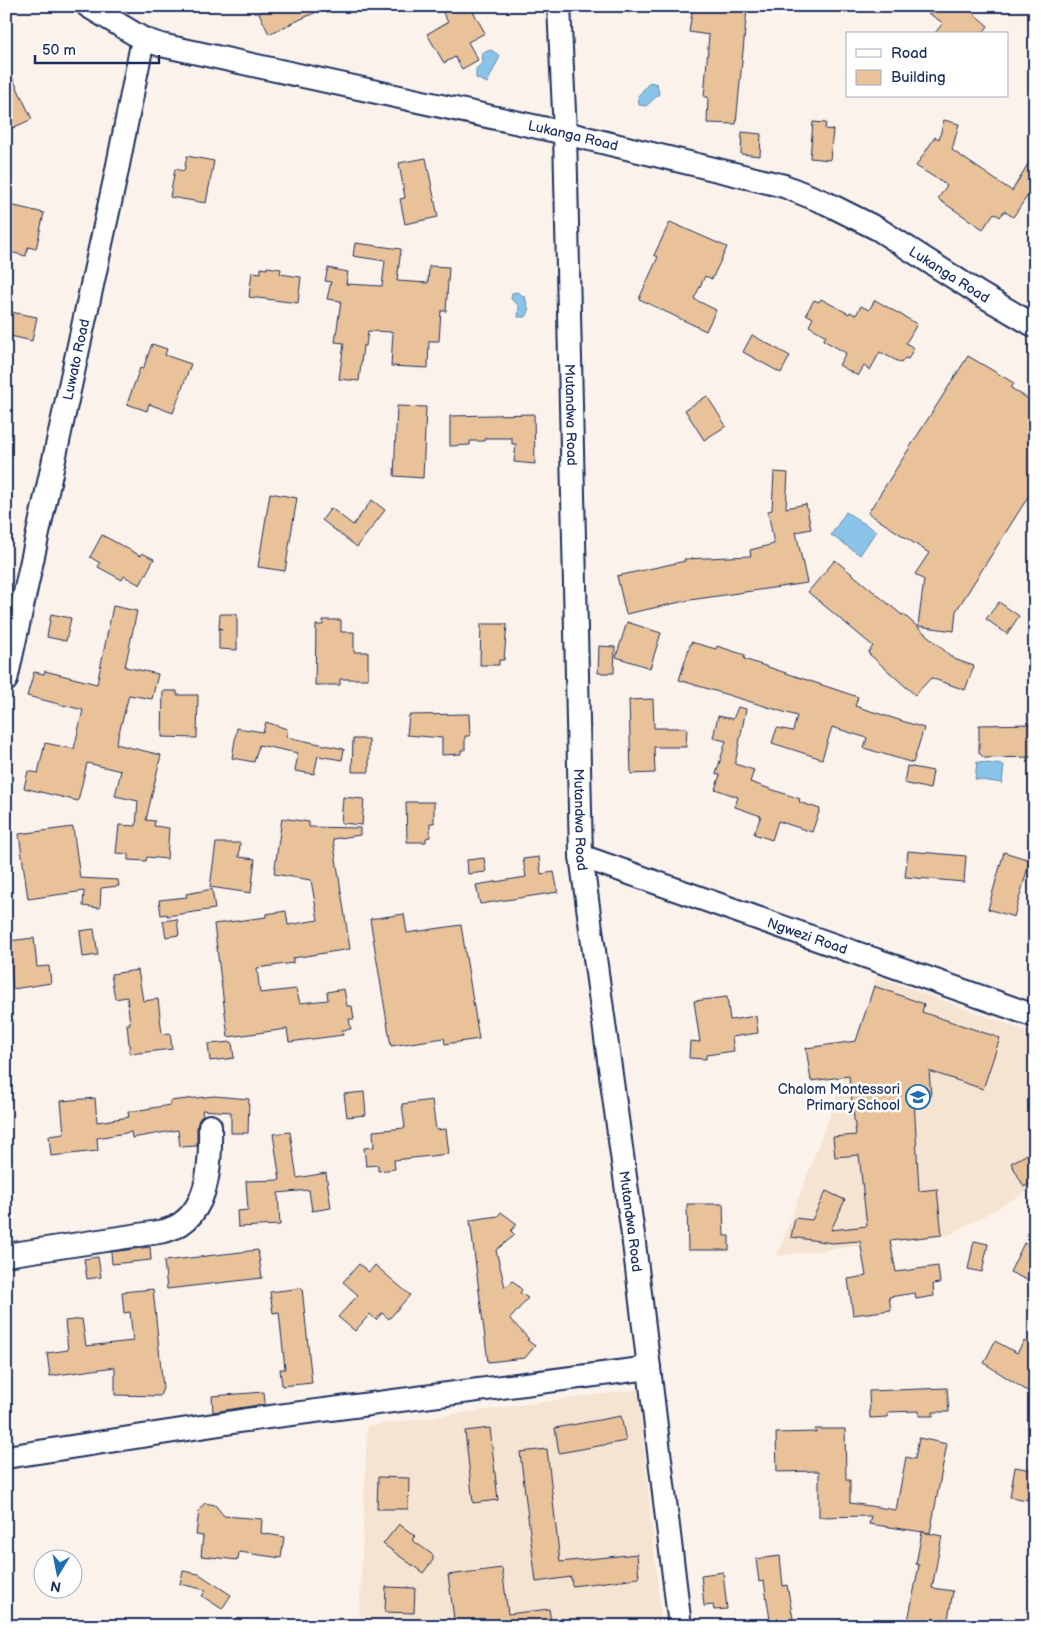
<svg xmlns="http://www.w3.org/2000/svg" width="1041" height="1632" viewBox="0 0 1041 1632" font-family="'Balsamiq Sans',sans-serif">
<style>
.built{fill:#f6e4d2}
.water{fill:#8ac5e9;stroke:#5e89b1}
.building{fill:#e9c299;stroke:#1b2f5e}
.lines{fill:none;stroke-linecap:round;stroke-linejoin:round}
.minor-casing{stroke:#1b2f5e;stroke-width:26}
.minor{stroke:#fff;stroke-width:22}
.labels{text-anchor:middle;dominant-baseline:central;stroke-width:5;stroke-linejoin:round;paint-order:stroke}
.street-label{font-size:14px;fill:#1b2f5e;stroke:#fff}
.poi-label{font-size:14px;fill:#1b2f5e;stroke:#fff;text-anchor:end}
</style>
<rect width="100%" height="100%" fill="#fbf3eb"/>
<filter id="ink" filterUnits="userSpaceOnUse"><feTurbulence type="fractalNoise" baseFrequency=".02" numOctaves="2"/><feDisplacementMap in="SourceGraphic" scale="10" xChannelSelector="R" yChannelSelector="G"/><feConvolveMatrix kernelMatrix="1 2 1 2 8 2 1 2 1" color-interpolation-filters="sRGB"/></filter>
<g filter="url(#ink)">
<!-- built -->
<g class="built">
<path d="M876 976 1035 1034V1187L949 1235 777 1256 848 1066Z"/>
<path d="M638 1389 662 1626H359L367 1426Z"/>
</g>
<!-- water -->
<g class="water">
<path d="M491 50 500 56 487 83 476 78V69L483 62 482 53Z"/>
<path d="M650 82 657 84 659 94 646 106 639 105 638 96Z"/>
<path d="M517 292 525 297 529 311 526 317H518L519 306 511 299 512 293Z"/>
<path d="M846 512 876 531 860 555 831 535Z"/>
<path d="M977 762 1004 765 1002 783 975 779Z"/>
</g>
<!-- building -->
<g class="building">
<path d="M273 6H329L269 34 259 13Z"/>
<path d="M439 6H470L485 33 468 42 478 60 462 69 455 57 444 63 427 34 448 22Z"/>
<path d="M693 6 747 9 736 124 707 123 708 97H704L709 35 689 32Z"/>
<path d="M918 6H965L988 26 982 34H934L943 23Z"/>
<path d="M6 64 32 119 6 131Z"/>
<path d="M944 120 959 124 952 150 1012 191 1035 152V185L1013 217 1004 211 1000 217 994 213 983 229 938 199 947 185 916 166 935 137 939 139Z"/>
<path d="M813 122 826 123 825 129 833 130 830 160 810 158Z"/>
<path d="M742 132 761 134 760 156 741 154Z"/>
<path d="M187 156 214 161 206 203 170 197 175 169 184 171Z"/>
<path d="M426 158 438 217 405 224 400 199 405 198 399 163Z"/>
<path d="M6 204 44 213 36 249 28 247 26 256 6 251 9 227 6 226Z"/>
<path d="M670 222 727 247 712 279 705 276 694 299 716 310 706 331 639 299 658 257 654 255Z"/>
<path d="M355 243 401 249 397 281 428 283 429 266 449 267 446 311H441L439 341H429L428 368 391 366 393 332 368 331 366 346H363L359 381 339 379 344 343 335 342 341 301 327 299 331 282 325 281 328 268 348 272 346 284 382 286 385 261 353 256Z"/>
<path d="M267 267 281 269 280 274 301 277 298 303 249 297 252 272 261 273V268L267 269Z"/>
<path d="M821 299 849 314 850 312 856 315 861 306 869 310 875 300 917 324 906 343 914 348 908 359 905 358 901 363 880 352 870 370 864 366 858 376 839 365 846 353 823 340 826 336 809 326 813 318 806 314 814 300 819 302Z"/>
<path d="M6 311 37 317 32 341 6 335Z"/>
<path d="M752 335 790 356 781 373 743 352Z"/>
<path d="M152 344 167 349 165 355 191 364 173 413 149 404 147 411 127 404 140 368 143 369Z"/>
<path d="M968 356 1014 383 1011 388 1035 403V486L956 611 954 631 918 626 924 580 915 574 929 553 868 513Z"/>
<path d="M707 396 726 426 704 440 685 410Z"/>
<path d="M397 406 426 407 423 478 394 476Z"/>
<path d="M534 414 535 464 514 462 516 444H512V438H485V441H470V445L450 446V416Z"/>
<path d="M774 472 788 473 786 508 806 504 811 529 796 532 807 583 690 600 626 614 617 576 685 561 684 559 751 556 750 550 774 544 768 511 772 510Z"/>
<path d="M270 493 297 498 285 571 258 567Z"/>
<path d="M372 500 385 510 357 547 322 520 331 508 353 525Z"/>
<path d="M102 535 141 556 142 553 154 559 140 585 124 576 122 580 98 567 100 563 90 557Z"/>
<path d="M835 560 902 615 903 614 954 659 974 666 965 690 931 678 915 695 868 653 873 646 808 592Z"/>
<path d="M999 602 1019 616 1007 634 986 619Z"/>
<path d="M113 606 137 611 125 667 158 674 152 699 129 695 116 744 161 755 146 820 155 821 154 826 169 828 167 859 147 857 146 861 128 860V854L116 853 119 825 136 826 138 801 115 796 121 771 87 763 78 801 24 788 28 771 38 773 45 743 74 749 83 710 27 696 34 672 44 674 45 671 97 684Z"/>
<path d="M51 614 71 618 66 641 47 637Z"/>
<path d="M220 614H237V650L219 649V628L222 629 219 627Z"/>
<path d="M323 620H341V632H354V652H368V679H340V685H315L316 625H323Z"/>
<path d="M627 622 661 633 650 668 616 657Z"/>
<path d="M481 624H507L504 660H499V665H480Z"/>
<path d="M691 642 716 649 717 646 745 655 744 659 858 697 855 706 924 728 913 763 864 748 867 738 832 727 822 759 772 743 777 728 793 731 797 716 679 680Z"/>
<path d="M599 646 615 647 614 673H598Z"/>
<path d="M163 691H177V695H198L197 738 162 737Z"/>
<path d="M653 699 654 728H687L686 747H654L655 773 631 774 629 700Z"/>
<path d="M738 707 746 709 735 764 754 770 750 782 800 799 799 802 820 809 812 832 778 821 772 840 754 834 761 816 735 807 738 797 715 789 720 775 716 774 726 741 713 738 718 716 733 719Z"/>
<path d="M469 714 470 736H465V750H461V754L442 755V738L407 735 409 715Z"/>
<path d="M266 722 287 729 286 737 344 749 342 760 318 756 314 774 295 771 298 753 259 745 254 762 232 758 237 728 263 732Z"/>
<path d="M1035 724V757L984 758 979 753V725Z"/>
<path d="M353 739H369V772H352Z"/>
<path d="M907 766 933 771 930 789 904 783Z"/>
<path d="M343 797 364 799 362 825 341 823Z"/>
<path d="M406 802H434V823H430V837L426 838V842H407Z"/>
<path d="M282 818 309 822V827L360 828V835L333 839 350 949 293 958V963L257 968 260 993 296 989 300 1003 328 1000 327 992 344 989 347 1006H352L354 1019H349L351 1029 342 1030 343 1035 289 1042 287 1029 228 1037 214 924 266 917V914L286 911 288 925 318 920 311 880 274 874Z"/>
<path d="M73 827 80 878 118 880 119 886 101 888 100 908 83 906 84 891 28 899 19 834Z"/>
<path d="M216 843H240L239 857 255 859 251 893 210 887Z"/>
<path d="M908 851 966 856 964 882 905 877Z"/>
<path d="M1004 852 1030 860 1014 917 988 909Z"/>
<path d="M539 857 541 874 554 872 558 892 480 904 476 885 526 877 523 859Z"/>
<path d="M484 858 486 872 468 874 467 860Z"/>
<path d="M212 889 215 909 167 916V914L161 915 159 900 187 897 186 894Z"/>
<path d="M404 914 407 933 461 925 479 1039 445 1044 444 1038 391 1046 370 919Z"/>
<path d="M177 919 179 935 166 937 163 921Z"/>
<path d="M94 929 98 955 83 957 80 931Z"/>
<path d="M34 938 37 967 49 966 51 983 13 989 8 941Z"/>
<path d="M138 970 143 1001 158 999 162 1034 170 1033 172 1049 130 1054 127 1024H130L127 997 115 999 111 974Z"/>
<path d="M874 986 924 1004 922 1012 1000 1038 983 1089 929 1071 931 1096 914 1099 919 1191 937 1189 942 1235 890 1241 896 1272 938 1266 940 1283 933 1284 934 1296 916 1299 915 1293 889 1297 891 1310 853 1315 848 1279 866 1276 860 1241 832 1243 791 1237 795 1218 812 1220 826 1191 845 1200 831 1230 867 1226 859 1155 835 1157 833 1137 856 1135 849 1076 811 1081 806 1048 856 1041Z"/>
<path d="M727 997 730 1020 756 1016 758 1033 732 1037 734 1051 706 1055V1059L689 1058 690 1041 700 1042 694 1001Z"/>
<path d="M232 1042 234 1058 210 1061 208 1044Z"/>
<path d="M364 1092 366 1115 347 1117 344 1094Z"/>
<path d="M214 1096 249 1099 248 1133H231V1112L202 1110 203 1115 197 1126V1146L180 1147 178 1130 132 1138 131 1132 97 1138 98 1151 51 1156 49 1136 64 1134 61 1101 95 1098 97 1122 129 1117 128 1112 170 1105V1101Z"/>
<path d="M432 1100 436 1130 446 1129 449 1154 394 1160 395 1169 378 1171V1165L366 1166 364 1148 374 1147 373 1131 405 1128 402 1104Z"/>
<path d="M290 1132 297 1178 326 1173 331 1208 312 1211 309 1190 278 1193 280 1225 238 1227 237 1211 248 1210 246 1181 280 1180 273 1134Z"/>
<path d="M1035 1150V1181L1024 1187 1011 1163Z"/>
<path d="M687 1204H723L724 1236H729V1250H688Z"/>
<path d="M501 1212 517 1224 511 1231 515 1235 496 1250 505 1287 513 1281 522 1290 520 1293 528 1298 510 1319 529 1339 527 1340 535 1346 525 1358 488 1362 470 1220 498 1216Z"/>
<path d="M974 1241 988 1244 982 1272 968 1269Z"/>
<path d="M1024 1243 1035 1248V1284L1010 1272Z"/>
<path d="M150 1247 151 1260 112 1264 111 1252Z"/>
<path d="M258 1250 262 1278 167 1289 164 1261Z"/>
<path d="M98 1257 101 1277 87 1279 84 1259Z"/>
<path d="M359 1264 369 1272 375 1265 410 1295 389 1319 382 1313 376 1320 370 1314 355 1331 338 1317 358 1295 343 1282Z"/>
<path d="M302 1288 312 1383 282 1386 280 1369H285L279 1312 273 1313 270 1292Z"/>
<path d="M153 1289 163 1388 160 1396 115 1395V1367L50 1376 47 1353 68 1350 65 1321 82 1319 86 1346 133 1341 130 1312 124 1313 122 1292Z"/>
<path d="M995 1341 1017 1353 1024 1341 1035 1347V1396L984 1363Z"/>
<path d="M947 1388 949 1412H933V1416H919V1411L888 1412V1417L870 1418 869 1391Z"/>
<path d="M264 1392 265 1404 213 1412 212 1396Z"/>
<path d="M621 1416 626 1441 559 1453 555 1428Z"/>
<path d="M490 1428 498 1500 473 1503 465 1431Z"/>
<path d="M815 1429H845L846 1480H850V1503L896 1510 906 1457 915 1459 919 1438 947 1444 930 1533 869 1524 871 1516 819 1517V1471L777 1472 776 1433 816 1432Z"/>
<path d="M547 1449 560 1562 637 1554 639 1578 572 1586 571 1577 536 1582 520 1452Z"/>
<path d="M1015 1467 1032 1470 1027 1500 1010 1497Z"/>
<path d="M378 1477 409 1478 408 1509H377Z"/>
<path d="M205 1503 215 1505 224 1516 262 1519 261 1533 284 1537 281 1558 239 1552 238 1560 201 1556 203 1536 196 1535 199 1510Z"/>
<path d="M399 1524 415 1536 412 1540 433 1555V1560L423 1573 383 1544Z"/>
<path d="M922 1532 942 1536 932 1588 953 1591 948 1619 941 1618V1626H907L919 1565 916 1564Z"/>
<path d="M780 1556 783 1586 787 1585 794 1624 771 1626 764 1581 759 1582 756 1559Z"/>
<path d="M502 1568 508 1614 549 1609 552 1626H455L448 1575Z"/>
<path d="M183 1571 199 1574 231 1595 222 1609 202 1596 206 1590 180 1584Z"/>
<path d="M723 1572 727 1609 714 1610 713 1605 704 1606 701 1575Z"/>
<path d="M386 1587 415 1588 414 1613 385 1612Z"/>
</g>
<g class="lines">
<defs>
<g id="minor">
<path id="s1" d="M88 6 143 39 161 45 565 133 784 186 826 203 878 229 980 294 1035 326"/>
<path id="s2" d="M559 6 565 133 581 856 633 1235 680 1626"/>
<path id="s3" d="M6 680 116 175 143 39"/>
<path id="s4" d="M581 856 1035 1016"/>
<path d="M6 1255 159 1232C209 1224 211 1167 210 1126"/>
<path d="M6 1457 246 1420 649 1368"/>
</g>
</defs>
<!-- minor casing -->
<use href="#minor" class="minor-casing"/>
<!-- minor -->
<use href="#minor" class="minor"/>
</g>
</g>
<!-- icons -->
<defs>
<symbol id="school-ring" viewBox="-11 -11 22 22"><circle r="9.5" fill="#fff" stroke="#1f6fb2" stroke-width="1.5"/><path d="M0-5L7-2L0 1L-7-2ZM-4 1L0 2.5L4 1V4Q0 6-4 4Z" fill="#1f6fb2"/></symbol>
</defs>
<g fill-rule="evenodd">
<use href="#school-ring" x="904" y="1083" width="28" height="28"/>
</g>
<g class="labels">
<!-- street labels -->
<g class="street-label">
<text stroke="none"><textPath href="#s1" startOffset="505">Lukanga Road</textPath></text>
<text stroke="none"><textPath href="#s1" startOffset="910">Lukanga Road</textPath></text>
<text stroke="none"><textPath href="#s3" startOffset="328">Luwato Road</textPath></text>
<text stroke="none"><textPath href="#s2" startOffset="409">Mutandwa Road</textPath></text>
<text stroke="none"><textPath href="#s2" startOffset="814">Mutandwa Road</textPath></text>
<text stroke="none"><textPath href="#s4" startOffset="240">Ngwezi Road</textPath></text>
<text stroke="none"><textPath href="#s2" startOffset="1219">Mutandwa Road</textPath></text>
</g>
<!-- poi labels -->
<g class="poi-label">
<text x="900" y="1089">Chalom Montessori<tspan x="900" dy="16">Primary School</tspan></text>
</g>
</g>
<!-- margin -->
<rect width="1041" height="1632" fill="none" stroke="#fff" stroke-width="25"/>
<rect x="12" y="12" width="1016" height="1607" fill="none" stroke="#1b2f5e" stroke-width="2" filter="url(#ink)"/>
<!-- legend -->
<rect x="846" y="32" width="162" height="65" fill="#ffffff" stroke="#a4acbf"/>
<rect x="856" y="49" width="25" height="8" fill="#ffffff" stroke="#a4acbf"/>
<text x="891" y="58" font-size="15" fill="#1b2f5e">Road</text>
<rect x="856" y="70" width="25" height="15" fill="#e9c299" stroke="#a4acbf"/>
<text x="891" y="82" font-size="15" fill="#1b2f5e">Building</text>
<!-- north arrow -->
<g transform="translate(58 1574) rotate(190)"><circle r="24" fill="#ffffff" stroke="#a4acbf"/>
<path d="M0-4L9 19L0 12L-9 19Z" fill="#1f6fb2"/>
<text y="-8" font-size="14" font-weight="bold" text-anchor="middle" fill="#1b2f5e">N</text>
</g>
<!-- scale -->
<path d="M35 55v8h124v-8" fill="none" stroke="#1b2f5e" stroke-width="2.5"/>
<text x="42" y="55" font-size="15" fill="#1b2f5e" stroke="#ffffff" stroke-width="4" paint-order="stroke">50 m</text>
</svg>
